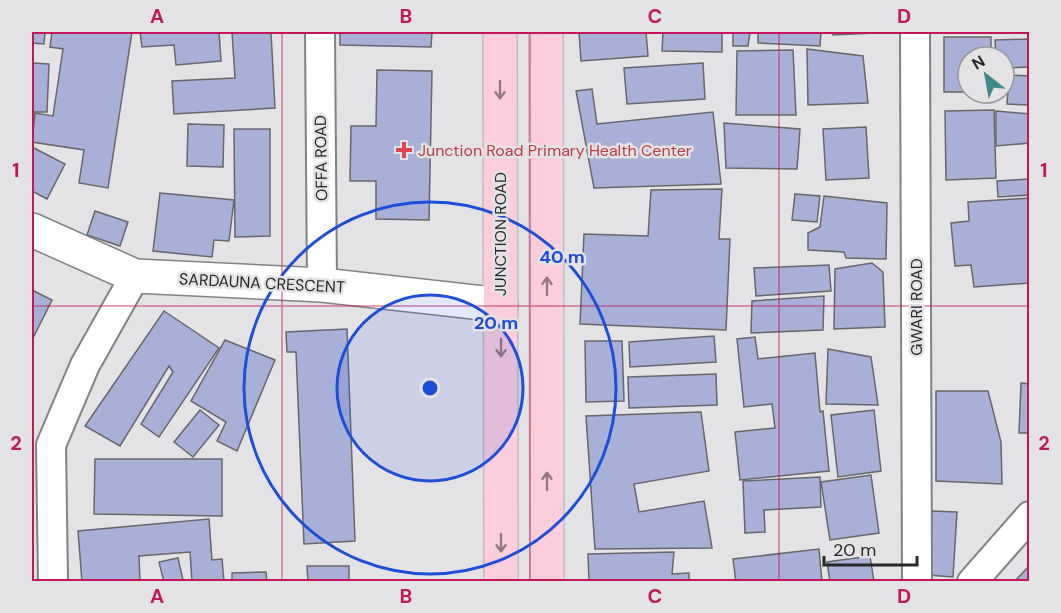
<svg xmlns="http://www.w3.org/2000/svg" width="1061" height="613" viewBox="0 0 1061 613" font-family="'DM Sans',sans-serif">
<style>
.building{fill:#a8b0d7;stroke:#67676a;stroke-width:1.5}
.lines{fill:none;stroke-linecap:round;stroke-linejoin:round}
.minor-casing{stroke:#818284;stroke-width:32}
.tertiary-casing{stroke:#818284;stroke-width:36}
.primary-casing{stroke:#bebebf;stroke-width:36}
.minor{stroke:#fff;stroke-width:28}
.tertiary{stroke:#fff;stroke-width:33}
.primary{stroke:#fccdda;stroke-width:33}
.oneway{stroke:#927a82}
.grid{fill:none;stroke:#c2185b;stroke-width:1.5;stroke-opacity:0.55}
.ring{fill:none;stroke:#1d4ed8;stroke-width:3}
.health-dot{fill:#e0444e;stroke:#e3e3e6;stroke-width:2}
.labels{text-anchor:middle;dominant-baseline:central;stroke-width:5;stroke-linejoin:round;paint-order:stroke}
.health-label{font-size:16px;fill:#be3a42;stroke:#e3e3e6;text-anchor:start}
.street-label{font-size:16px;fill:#272829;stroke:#e3e3e6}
.centre{fill:#1d4ed8;stroke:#e3e3e6;stroke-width:3}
.ring-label{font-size:18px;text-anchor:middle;font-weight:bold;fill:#1d4ed8;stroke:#e3e3e6;stroke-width:5;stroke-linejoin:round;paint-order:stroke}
.neatline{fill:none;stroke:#c2185b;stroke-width:2}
.grid-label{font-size:20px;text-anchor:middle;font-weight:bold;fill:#c2185b}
</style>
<rect width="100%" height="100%" fill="#e3e3e6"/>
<!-- building -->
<g class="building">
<path d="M32 32H45L44 44 32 43Z"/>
<path d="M52 32H132L108 188 79 183 84 150 32 142 35 113 53 116 63 49 50 47Z"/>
<path d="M140 32H219L221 61 176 65 174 45 142 47Z"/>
<path d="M232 32H271L275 108 174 114 172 81 235 78Z"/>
<path d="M340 32H432L431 47 340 45Z"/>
<path d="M579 32H646L648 56 581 61Z"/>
<path d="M663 32H722V52L662 51Z"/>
<path d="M733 32H750L748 46H733Z"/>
<path d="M758 32H821L820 46 758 43Z"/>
<path d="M833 32H874V33L833 35Z"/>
<path d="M944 37H991V57H968V92H944Z"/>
<path d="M1030 39V67L1004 68V57H996L995 40Z"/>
<path d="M807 49 863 56 868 103 808 105Z"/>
<path d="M793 50 796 115H736L737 51Z"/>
<path d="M32 63 49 64 47 112H32Z"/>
<path d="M703 63 705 99 627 104 624 68Z"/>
<path d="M377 70 432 71 429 220 376 219V181H350L351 126H376Z"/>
<path d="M1009 75 1030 76V105L1007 104Z"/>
<path d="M592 89 597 124 713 112 721 184 594 188 576 91Z"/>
<path d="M994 110 996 178 946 180 945 111Z"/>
<path d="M996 111 1030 114V143L996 146Z"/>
<path d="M724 123 800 129 797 169 726 168Z"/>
<path d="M188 124 224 125 223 167 187 166Z"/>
<path d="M866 127 869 178 826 180 823 129Z"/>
<path d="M234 129H270V236L235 237Z"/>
<path d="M32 147 65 164 47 199 32 191Z"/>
<path d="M1030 179V195L998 197 997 181Z"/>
<path d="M722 189 719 239H730L726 330 580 324 584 234 648 236 651 190Z"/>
<path d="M160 193 234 200 229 241 214 240 212 257 153 251Z"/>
<path d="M795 194 820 196 817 222 792 220Z"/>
<path d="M824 196 887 203 886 259 846 258 844 252 808 250V233L820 227Z"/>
<path d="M1030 198V283L974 287 971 265 955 266 951 223 969 221 968 202Z"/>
<path d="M95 211 128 222 120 246 87 235Z"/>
<path d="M872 263 883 272 885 327 834 329 835 269Z"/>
<path d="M829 265 831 291 756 296 754 268Z"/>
<path d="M32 290 52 300 32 340Z"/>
<path d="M824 296 823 330 751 333 752 301Z"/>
<path d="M164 311 219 348 159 437 141 424 173 372 169 366 120 446 85 426Z"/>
<path d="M347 329 355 541 304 544 296 352H287L286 332Z"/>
<path d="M714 336 716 362 630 367 629 342Z"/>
<path d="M755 337 758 359 815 353 820 412 823 411 829 471 740 480 735 432 775 428 772 404 744 407 737 339Z"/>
<path d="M225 340 275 360 237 451 217 441 226 422 191 401Z"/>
<path d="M585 341H622L624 401 586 402Z"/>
<path d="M828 349 871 357 878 405 826 404Z"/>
<path d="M716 374 717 405 629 408 628 377Z"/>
<path d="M1021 383 1030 384V433H1019Z"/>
<path d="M936 391H988L1001 442 1002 484 936 481Z"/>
<path d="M200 410 219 425 193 457 174 442Z"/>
<path d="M874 410 881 471 838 477 831 415Z"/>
<path d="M701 412 709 471 634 484 639 512 704 501 712 548 595 549 586 416Z"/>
<path d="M95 459H222V516L94 514Z"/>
<path d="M871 475 879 533 830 540 821 482Z"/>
<path d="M820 477 821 507 764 510 765 532 745 533 743 481Z"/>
<path d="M932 511 957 512 953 577 928 575Z"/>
<path d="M209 519 212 560 222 559 224 582H192L190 552 139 556 140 582H82L78 531Z"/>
<path d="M819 549 822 582H736L733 559Z"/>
<path d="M674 552 672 574 689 573V582H589L588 554Z"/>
<path d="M870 556 874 582H830L827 562Z"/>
<path d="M178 558 183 580 164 582 159 562Z"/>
<path d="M1030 565V582H1014Z"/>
<path d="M307 566H349V582H308Z"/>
<path d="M266 572 267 582H232V573Z"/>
</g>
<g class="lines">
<defs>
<g id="minor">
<path d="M320 32 322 285"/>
<path d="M915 32 917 582"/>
<path d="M53 582 51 445 85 365 135 276"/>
<path d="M972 582 1030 516"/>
</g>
<path id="tertiary" d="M32 230 135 276 322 285 501 305"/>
<g id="primary">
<path d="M500 32 501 582"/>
<path d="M546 32 547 582"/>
</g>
</defs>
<!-- minor casing -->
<use href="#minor" class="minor-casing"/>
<!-- tertiary casing -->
<use href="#tertiary" class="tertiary-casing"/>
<!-- primary casing -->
<use href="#primary" class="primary-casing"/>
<!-- minor -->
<use href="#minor" class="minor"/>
<!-- tertiary -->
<use href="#tertiary" class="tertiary"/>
<!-- primary -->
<use href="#primary" class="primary"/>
</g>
<!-- one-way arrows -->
<defs><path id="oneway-shaft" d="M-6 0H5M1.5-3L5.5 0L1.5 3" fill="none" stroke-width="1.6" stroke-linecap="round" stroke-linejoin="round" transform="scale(1.5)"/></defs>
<g class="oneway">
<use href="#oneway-shaft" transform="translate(500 90) rotate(90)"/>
<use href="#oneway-shaft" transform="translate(547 286) rotate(-90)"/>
<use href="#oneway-shaft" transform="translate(501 348) rotate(90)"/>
<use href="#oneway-shaft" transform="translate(547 481) rotate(-90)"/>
<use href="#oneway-shaft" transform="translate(501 543) rotate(90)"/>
</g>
<!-- grid -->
<path class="grid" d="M282 32V582M530 32V582M779 32V582M32 306H1030"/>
<!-- distance rings -->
<circle cx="430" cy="388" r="93" fill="#1d4ed8" fill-opacity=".12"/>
<g class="ring">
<circle cx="430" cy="388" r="93"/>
<circle cx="430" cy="388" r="186"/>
</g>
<!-- markers -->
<path class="health-dot" d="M401 141h6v6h6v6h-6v6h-6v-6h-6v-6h6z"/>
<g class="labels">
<!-- health labels -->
<g class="health-label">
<text x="418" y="150">Junction Road Primary Health Center</text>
</g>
<!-- street labels -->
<g class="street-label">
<text transform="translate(321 158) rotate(-91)">OFFA ROAD</text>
<text transform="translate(500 234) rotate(-90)">JUNCTION ROAD</text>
<text transform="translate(262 283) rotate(3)">SARDAUNA CRESCENT</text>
<text transform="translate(916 307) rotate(-90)">GWARI ROAD</text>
</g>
</g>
<circle cx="430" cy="388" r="9" class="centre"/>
<g class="ring-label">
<text x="562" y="263">40 m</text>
<text x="496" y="329">20 m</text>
</g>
<!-- border -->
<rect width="1061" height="613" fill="none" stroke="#e3e3e6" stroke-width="66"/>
<!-- north arrow -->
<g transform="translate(986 75) rotate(329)"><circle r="28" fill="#e3e3e6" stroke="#98989a" stroke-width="1.5"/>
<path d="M0-4.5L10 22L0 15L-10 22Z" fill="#408889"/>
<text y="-9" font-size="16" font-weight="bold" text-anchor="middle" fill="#272829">N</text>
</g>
<!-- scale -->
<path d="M824 556v9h93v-9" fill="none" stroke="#272829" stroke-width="3"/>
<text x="833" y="556" font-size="18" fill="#272829" stroke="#e3e3e6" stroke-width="4.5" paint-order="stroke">20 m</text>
<rect x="33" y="33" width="995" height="547" class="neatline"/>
<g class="grid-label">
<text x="157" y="23">A</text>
<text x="406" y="23">B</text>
<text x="655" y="23">C</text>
<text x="904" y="23">D</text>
<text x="16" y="177">1</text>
<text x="1044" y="177">1</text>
<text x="16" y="450">2</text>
<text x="1044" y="450">2</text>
<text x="157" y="603">A</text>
<text x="406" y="603">B</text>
<text x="655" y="603">C</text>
<text x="904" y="603">D</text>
</g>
</svg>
